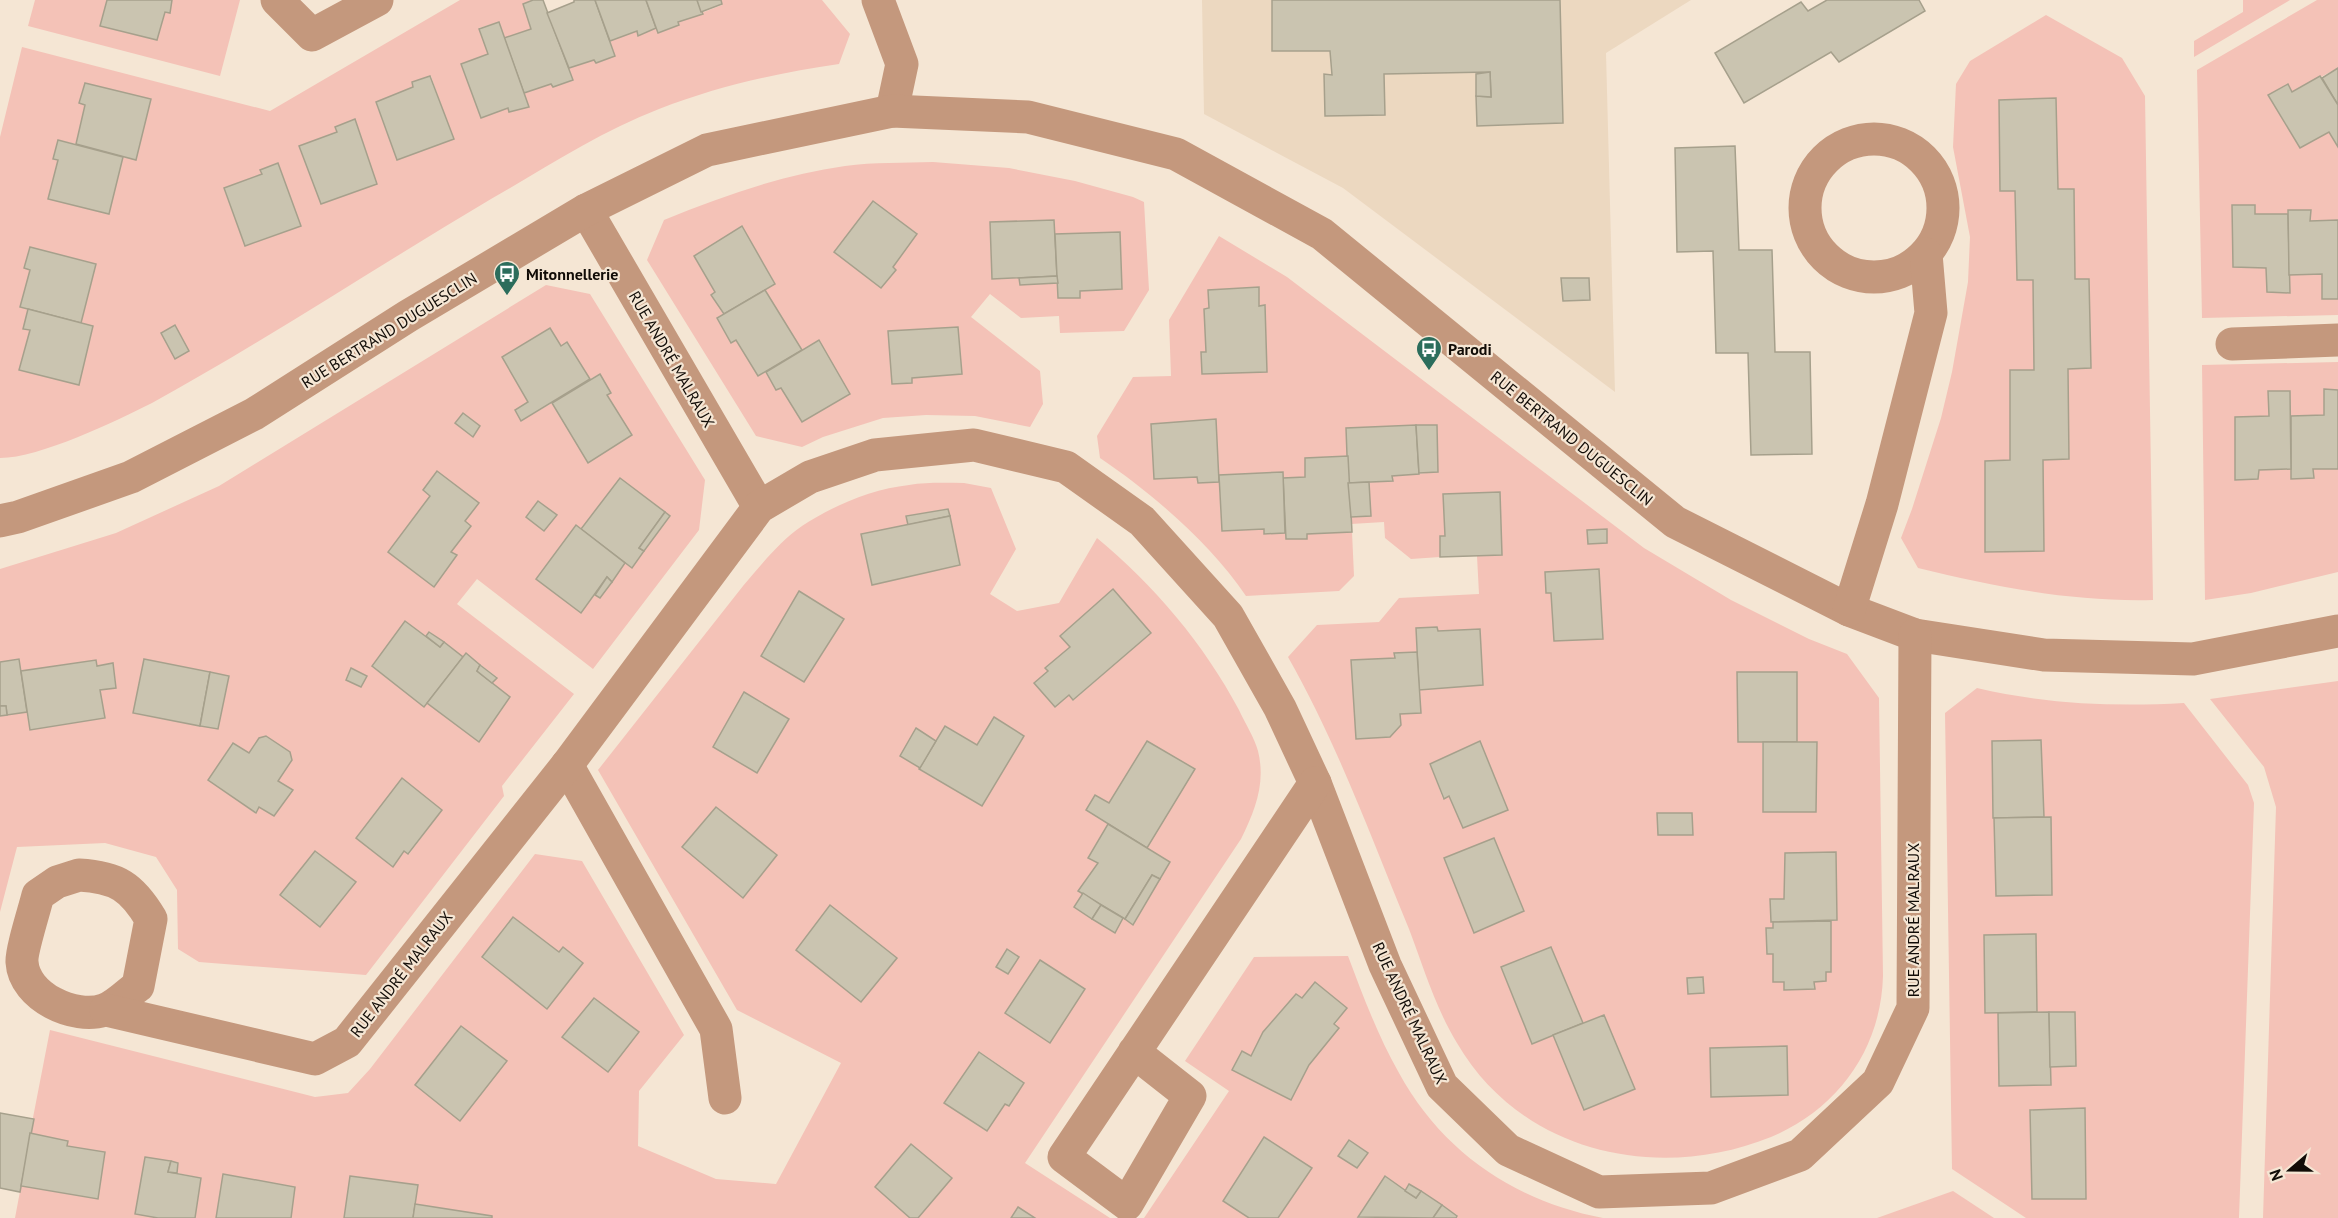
<svg xmlns="http://www.w3.org/2000/svg" width="2338" height="1218" viewBox="0 0 2338 1218" font-family="'PT Sans',sans-serif">
<style>
.built{fill:#ecd8c0}
.green{fill:#f4c2b7;fill-rule:evenodd}
.building{fill:#cac4b0;stroke:#a6a08c;stroke-width:1.5}
.lines{fill:none;stroke-linecap:round;stroke-linejoin:round}
.minor{stroke:#c4987d;stroke-width:33}
.labels{text-anchor:middle;dominant-baseline:central;stroke-width:4.5;stroke-linejoin:round;paint-order:stroke}
.poi-label{font-size:16px;font-weight:bold;fill:#110c07;stroke:#f5e6d4;text-anchor:start}
.street-label{font-size:16px;fill:#110c07;stroke:#f5e6d4}
</style>
<rect width="100%" height="100%" fill="#f5e6d4"/>
<!-- built -->
<path class="built" d="M1202 0H1691L1606 53 1615 392 1343 188 1204 114Z"/>
<!-- green -->
<g class="green">
<path d="M35 0H107L101 26 156 40 165 12 170 13 172 0H240L220 76 28 26Z"/>
<path d="M460 0H533L523 4 531 29 504 38 499 22 479 28 488 54 461 64 481 118 508 108 510 112 529 107 524 93 551 84 553 87 572 80 569 68 594 60 597 63 615 56 610 41 637 31 638 36 656 28 659 33 679 25 678 22 722 5 721 0H822L850 34 839 64C777 73 718 86 659 109 599 132 547 167 491 199 378 266 268 339 152 403 116 421 40 458 0 458V137L22 47 270 111ZM431 76 453 139 397 160 376 103 413 87 412 82ZM85 84 151 99 136 159 123 157 109 214 49 199 58 160 53 159 58 140 76 144 85 105 79 103ZM355 120 377 184 321 204 337 132 335 127ZM278 163 301 226 245 246 224 189 262 174 261 170ZM30 248 96 264 81 323 93 327 79 385 19 370 30 330 23 329 28 309 20 307 30 270Z"/>
<path d="M2243 0H2290L2194 57V41L2243 12Z"/>
<path d="M2317 0H2338V68L2292 92 2288 84 2268 95 2300 148 2329 132 2338 147V220L2310 221V210H2288V214H2255L2254 205H2233V267L2266 268 2267 292 2290 293 2289 275 2322 274V299H2338V315L2202 318 2197 70Z"/>
<path d="M2046 15 2122 58 2145 96 2153 600C2071 602 1997 587 1918 568L1901 538 1912 509 1941 418 1952 372 1968 282 1970 237 1953 147 1956 84 1970 61ZM2056 98 2058 189 2074 190 2075 279H2089L2091 368 2068 369 2069 459 2043 460 2044 550 1985 552V462L2010 460V371L2034 370 2033 280H2017L2015 191H2001L1999 100Z"/>
<path d="M933 162 1009 168 1075 181 1133 197 1144 202 1149 290 1124 331 1060 333 1059 316 1021 318 990 294 971 317 1040 371 1043 404 1030 427 975 416 926 415 883 418 823 437 802 447 756 436 647 260 664 220C723 196 782 175 845 166 874 162 904 163 933 162ZM873 202 917 233 893 267 896 270 881 288 834 252ZM1054 220 1055 234 1080 291 1079 298H1059L1058 283 1020 285 1019 278 992 279 990 222ZM742 226 775 283 765 290 802 350 850 394 802 422 781 388 776 390 766 372 758 376 736 340 731 343 717 319 724 314 712 295 715 292 694 256ZM958 327 962 374 912 378V383L892 384 889 332Z"/>
<path d="M1219 236 1287 277 1644 548 1731 600 1809 639 1847 654 1879 698 1883 976C1881 1049 1838 1109 1771 1137 1657 1183 1521 1153 1457 1043 1436 1009 1423 966 1409 929 1371 837 1337 743 1288 657L1317 625 1379 622 1399 598 1479 594 1477 556 1502 555 1500 492 1443 494 1445 536 1440 537V557L1411 559 1385 538 1384 522 1351 524V517L1371 516 1369 482 1392 481V476L1438 472 1437 425 1346 428 1348 456 1305 458V477L1283 478V472L1219 475 1216 419 1151 424 1154 479 1197 477 1198 483 1219 482 1222 531 1264 529 1265 534 1285 533 1286 539H1307V534L1352 532 1354 576 1339 591 1246 596C1211 544 1152 493 1100 458L1097 436 1133 377 1171 376 1169 320ZM1258 287 1259 306 1265 305 1267 371 1202 374 1201 352H1206L1204 310 1209 308 1208 290ZM1607 529V543L1589 544 1587 530ZM1599 569 1603 639 1554 641 1551 593H1546L1545 572ZM1437 627 1438 631 1480 629 1483 685 1419 690 1420 713 1400 714 1401 725 1390 737 1356 739 1351 661 1395 658 1394 653 1417 652 1416 628ZM1737 673 1797 742 1816 812H1763L1762 742H1738ZM1480 741 1508 810 1463 828 1449 796 1443 799 1430 764ZM1658 813 1692 835H1658ZM1494 838 1524 911 1474 932ZM1836 852 1837 920 1831 921V972H1826V980L1814 982V989L1784 990V982H1773V954L1767 953 1766 928H1773L1771 899H1784L1785 854ZM1551 947 1583 1023 1604 1015 1532 1044 1501 968ZM1787 1046 1788 1095 1711 1096 1710 1048Z"/>
<path d="M546 285 590 294 705 480 699 530 593 669 477 579 457 604 574 694 502 786 504 796 366 975 199 962 178 949 177 890 156 857 105 843 17 847 0 912V716L27 712 30 730 105 718 100 690 116 687 113 663 97 666 96 660 21 671 0 662V569L116 533 219 486ZM550 328 561 346 567 343 590 379 600 374 611 393 607 395 632 435 588 463 552 403 521 421 515 410 528 402 502 357ZM463 414 480 426 473 437 455 423ZM437 472 479 503 465 521 471 526 451 552 456 556 434 587 388 552 430 496 423 490ZM620 478 670 516 632 568 625 563 600 598 595 595 581 612 536 579 576 525 581 529ZM538 501 556 515 544 531 526 517ZM405 621 426 636 430 632 463 657 466 654 497 677 492 683 509 697 479 742 427 703 424 706 372 667ZM145 659 229 677 218 729 133 713ZM266 736 290 753 292 760 278 781 292 790 274 816 259 807 255 813 209 780 232 743 249 753ZM402 779 442 810 409 854 404 851 393 866 356 838ZM316 851 356 882 320 927 280 895Z"/>
<path d="M2338 362V390H2324V415L2291 416 2289 391H2268L2269 416 2259 470 2291 469V479L2314 478 2313 469H2338V572L2251 593 2205 600 2202 365Z"/>
<path d="M964 483 991 488 1016 549 990 594 1017 611 1059 603 1097 538C1154 585 1204 644 1239 710 1245 723 1254 737 1258 751 1266 783 1255 811 1241 839L1025 1163 1110 1218H1035L1018 1207 1011 1218H918L952 1178 911 1144 875 1187 910 1218H492L491 1216 415 1204 417 1185 351 1176 344 1218H291L295 1187 223 1174 216 1218H195L201 1178 177 1173 178 1163 146 1157 158 1218H15L21 1186 98 1199 105 1153 67 1146 68 1141 30 1133 50 1030 315 1097 348 1093 370 1069 535 854 582 861 684 1035 639 1091 638 1146 716 1179 776 1184 841 1063 737 1010 598 770 743 586C761 565 779 542 802 526 832 506 872 489 909 485 927 482 946 483 964 483ZM947 509 960 565 872 585 861 534 908 525 906 516ZM1113 589 1151 633 1074 700 1069 695 1055 707 1034 683 1048 671 1046 668 1070 647 1060 636ZM799 591 844 619 804 682 761 656ZM744 692 789 720 757 773 713 747ZM994 718 1024 736 982 806 920 770 916 728 936 741 946 726 977 745ZM1147 741 1195 769 1147 848 1170 862 1134 924 1123 918 1115 932 1074 907 1083 893 1079 891 1098 863 1088 857 1108 824 1095 795 1109 803ZM716 807 776 855 682 847ZM512 918 559 952 563 948 583 963 547 1008 482 958ZM1007 949 1019 957 1007 974 996 967ZM1040 960 1085 989 1050 1042 1005 1013ZM980 1052 1024 1082 1009 1105 1005 1104 986 1131 944 1103Z"/>
<path d="M2338 681V1218H2263L2276 807 2264 767 2210 699Z"/>
<path d="M1977 688C2045 704 2115 707 2184 703L2248 785 2254 803 2239 1218H2026L1952 1169 1945 713ZM2041 740 2044 817 2051 818 2052 895 1996 896 1992 741ZM2035 934 2037 1012H2075L2076 1066 2050 1067 2051 1085 1999 1086 1998 1013H1985L1984 935ZM2085 1109 2086 1198 2032 1199 2030 1110Z"/>
<path d="M1348 956C1363 996 1378 1036 1399 1073 1443 1153 1515 1201 1603 1218H1456L1457 1215 1409 1184 1405 1191 1386 1176 1358 1216 1359 1218H1278L1311 1168 1264 1137 1223 1201 1249 1218H1144L1229 1091 1185 1061 1254 957ZM1315 982 1346 1008 1309 1065 1291 1099 1232 1070 1242 1051 1251 1056 1296 994 1302 998ZM1349 1140 1367 1152 1357 1168 1338 1155Z"/>
<path d="M1953 1191 1994 1218H1877Z"/>
</g>
<!-- building -->
<g class="building">
<path d="M107 0H172L170 13 165 12 157 40 100 26Z"/>
<path d="M533 0H543L573 80 553 87 551 84 524 93 504 38 531 29 523 4Z"/>
<path d="M574 0H595L615 56 596 63 594 60 569 68 547 13 574 2Z"/>
<path d="M595 0H646L656 28 638 36 637 31 610 41Z"/>
<path d="M646 0H697L703 14 678 22 679 25 658 33Z"/>
<path d="M697 0H721L722 4 701 12Z"/>
<path d="M1272 0H1560L1563 123 1477 126 1476 96 1491 97 1490 72 1384 74 1385 115 1325 116 1324 74 1332 75 1330 51H1272Z"/>
<path d="M1827 0H1919L1925 11 1839 62 1831 52 1744 103 1715 53 1801 2 1808 11Z"/>
<path d="M499 22 529 107 509 112 508 108 481 118 461 64 488 54 479 29Z"/>
<path d="M2338 68V105L2322 78Z"/>
<path d="M1490 72 1491 97 1476 96V74Z"/>
<path d="M430 76 454 139 397 160 376 102 413 87 412 82Z"/>
<path d="M2320 76 2338 105V147L2329 132 2300 148 2268 95 2288 84 2292 92Z"/>
<path d="M85 83 151 99 136 160 76 144 85 105 79 103Z"/>
<path d="M2056 98 2058 189H2074L2075 279H2089L2091 368 2068 369 2069 459 2043 460 2044 551 1985 552V461L2010 460V370H2034L2033 280H2017L2015 191H2000L1999 100Z"/>
<path d="M355 119 377 184 321 204 299 146 337 132 335 127Z"/>
<path d="M58 140 123 157 109 214 48 199 58 160 53 159Z"/>
<path d="M1735 146 1739 250H1772L1775 352H1810L1812 454 1751 455 1748 353H1716L1713 251 1677 252 1675 148Z"/>
<path d="M278 163 301 226 245 246 224 188 262 174 260 170Z"/>
<path d="M873 201 917 234 893 267 896 270 881 288 834 252Z"/>
<path d="M2232 205H2255V214H2288L2290 293 2267 292 2266 268 2233 267Z"/>
<path d="M2288 210H2311L2310 221 2338 220V299H2322V274L2289 275Z"/>
<path d="M1054 220 1057 276 992 279 990 222Z"/>
<path d="M742 226 775 284 724 314 711 295 715 292 694 256Z"/>
<path d="M1120 232 1122 289 1080 291V298H1058L1055 234Z"/>
<path d="M30 247 96 264 81 323 20 307 30 270 24 268Z"/>
<path d="M1057 276 1058 283 1020 285 1019 278Z"/>
<path d="M1561 278H1589L1590 300 1563 301Z"/>
<path d="M1259 287V306L1265 305 1267 372 1202 374 1201 352H1206L1204 309 1209 308 1208 290Z"/>
<path d="M765 290 802 350 758 376 736 340 731 343 717 318Z"/>
<path d="M28 309 93 326 79 385 19 370 30 330 23 329Z"/>
<path d="M175 325 189 351 175 359 161 333Z"/>
<path d="M958 327 962 374 912 378V383L892 384 888 331Z"/>
<path d="M550 328 561 346 567 342 590 379 521 421 515 410 528 402 502 357Z"/>
<path d="M819 340 850 394 802 422 781 388 776 390 766 372Z"/>
<path d="M600 374 611 393 607 395 632 435 588 463 552 403Z"/>
<path d="M2324 389 2338 390V469H2313L2314 478 2291 479V416L2324 415Z"/>
<path d="M2268 391H2290L2291 469 2259 470 2258 479 2235 480V417L2269 416Z"/>
<path d="M463 413 480 426 473 437 455 423Z"/>
<path d="M1216 419 1219 482 1198 483 1197 477 1154 479 1151 424Z"/>
<path d="M1416 425 1419 474 1392 476 1393 481 1348 483 1346 428Z"/>
<path d="M1416 425H1437L1438 472 1419 473Z"/>
<path d="M1348 456 1352 532 1307 534V539H1286L1283 478 1305 477V458Z"/>
<path d="M437 471 479 503 465 521 471 526 451 552 457 555 434 587 388 552 430 496 423 490Z"/>
<path d="M1283 472 1285 533 1264 534V529L1222 531 1219 475Z"/>
<path d="M620 478 665 512 639 548 644 551 632 568 581 529Z"/>
<path d="M1369 482 1371 516 1351 517 1348 483Z"/>
<path d="M1500 492 1502 555 1440 557V536H1445L1443 494Z"/>
<path d="M538 501 557 515 544 531 526 517Z"/>
<path d="M948 509 950 516 908 525 906 516Z"/>
<path d="M665 512 670 516 644 551 639 548Z"/>
<path d="M950 516 960 565 872 585 861 534Z"/>
<path d="M576 525 625 563 612 582 607 577 581 613 536 579Z"/>
<path d="M1607 529V543L1588 544 1587 530Z"/>
<path d="M1599 569 1603 639 1554 641 1551 593H1546L1545 572Z"/>
<path d="M607 577 612 582 600 598 595 595Z"/>
<path d="M1113 589 1151 633 1073 700 1069 695 1055 707 1034 683 1048 671 1045 668 1070 647 1060 636Z"/>
<path d="M799 591 844 619 804 682 761 656Z"/>
<path d="M405 621 440 647 444 642 463 657 424 707 372 666Z"/>
<path d="M1437 627 1438 631 1480 629 1483 685 1419 690 1416 628Z"/>
<path d="M429 632 444 642 440 647 426 636Z"/>
<path d="M1417 652 1421 713 1400 714 1401 725 1390 737 1356 739 1351 660 1395 658 1394 653Z"/>
<path d="M466 653 480 665 477 671 510 697 479 742 427 703Z"/>
<path d="M19 659 27 712 7 715 6 706H0V662Z"/>
<path d="M144 659 210 672 200 726 133 713Z"/>
<path d="M96 660 97 666 113 663 116 688 100 690 105 718 30 730 21 671Z"/>
<path d="M480 665 497 678 492 683 477 671Z"/>
<path d="M351 668 367 676 361 687 346 680Z"/>
<path d="M210 672 229 676 218 729 200 726Z"/>
<path d="M1737 672H1797V742H1738Z"/>
<path d="M744 692 789 719 757 773 713 747Z"/>
<path d="M0 706H6L7 715 0 716Z"/>
<path d="M994 717 1024 736 982 806 919 769 945 726 977 745Z"/>
<path d="M916 728 936 741 920 768 900 756Z"/>
<path d="M266 736 290 752 292 760 278 781 293 790 274 816 259 807 256 813 208 780 233 743 249 753 259 738Z"/>
<path d="M2041 740 2044 817 1993 818 1992 741Z"/>
<path d="M1147 741 1195 769 1147 848 1086 810 1095 795 1109 803Z"/>
<path d="M1480 741 1508 810 1463 828 1449 796 1444 799 1430 764Z"/>
<path d="M1763 742H1817L1816 812H1763Z"/>
<path d="M402 778 442 810 408 854 404 851 393 867 356 838Z"/>
<path d="M716 807 777 855 743 898 682 847Z"/>
<path d="M1657 813H1692L1693 835H1658Z"/>
<path d="M2051 817 2052 895 1996 896 1994 818Z"/>
<path d="M1108 824 1170 862 1160 879 1152 875 1125 919 1078 891 1098 863 1088 858Z"/>
<path d="M1494 838 1524 911 1474 933 1444 858Z"/>
<path d="M315 851 356 882 320 927 280 895Z"/>
<path d="M1836 852 1837 920 1771 922 1770 899H1784L1785 853Z"/>
<path d="M1152 875 1160 879 1133 925 1125 919Z"/>
<path d="M1083 893 1101 905 1092 919 1074 907Z"/>
<path d="M830 905 897 958 861 1002 796 950Z"/>
<path d="M1101 905 1123 918 1115 933 1092 919Z"/>
<path d="M513 917 559 952 563 947 583 963 547 1009 482 957Z"/>
<path d="M1831 921V972H1826V981L1814 982 1815 989 1784 990V982H1773V954H1767L1766 928H1773V922Z"/>
<path d="M2036 934 2037 1012 1985 1013 1984 935Z"/>
<path d="M1551 947 1583 1023 1532 1044 1501 967Z"/>
<path d="M1007 949 1019 957 1008 974 996 967Z"/>
<path d="M1040 960 1085 989 1050 1043 1005 1013Z"/>
<path d="M1703 977 1704 993 1688 994 1687 978Z"/>
<path d="M1315 982 1347 1008 1334 1024 1339 1028 1309 1065 1291 1100 1232 1070 1242 1051 1251 1056 1263 1032 1296 994 1302 998Z"/>
<path d="M594 998 639 1032 608 1072 562 1037Z"/>
<path d="M2049 1012 2051 1085 1999 1086 1998 1013Z"/>
<path d="M2049 1012H2075L2076 1066 2050 1067Z"/>
<path d="M1604 1015 1635 1089 1584 1110 1553 1035Z"/>
<path d="M461 1026 507 1061 460 1121 415 1085Z"/>
<path d="M1787 1046 1788 1095 1711 1097 1710 1048Z"/>
<path d="M979 1052 1024 1083 1009 1106 1005 1104 987 1131 944 1103Z"/>
<path d="M2085 1108 2086 1199H2032L2030 1110Z"/>
<path d="M0 1113 34 1119 20 1192 0 1188Z"/>
<path d="M30 1133 68 1141 67 1146 105 1152 98 1199 21 1186Z"/>
<path d="M1264 1137 1312 1168 1278 1218H1249L1223 1201Z"/>
<path d="M1349 1140 1368 1153 1357 1168 1338 1156Z"/>
<path d="M911 1144 952 1178 918 1218H910L875 1187Z"/>
<path d="M145 1157 171 1161 168 1172 201 1178 195 1218H158L135 1214Z"/>
<path d="M171 1161 178 1163 177 1173 168 1172Z"/>
<path d="M223 1174 295 1187 291 1218H216Z"/>
<path d="M350 1176 418 1185 413 1218H344Z"/>
<path d="M1385 1176 1416 1198 1421 1191 1442 1205 1433 1218 1358 1217Z"/>
<path d="M1409 1184 1421 1191 1416 1198 1405 1191Z"/>
<path d="M415 1204 492 1216V1218H413Z"/>
<path d="M1442 1205 1457 1216 1456 1218H1433Z"/>
<path d="M1018 1207 1035 1218H1011Z"/>
</g>
<g class="lines">
<!-- minor -->
<g class="minor">
<path d="M277 0 312 35 377 0"/>
<path d="M878 0 902 64 892 111"/>
<circle cx="1874" cy="208" r="69"/>
<path d="M586 210 759 507"/>
<path d="M2232 344 2338 340"/>
<path d="M0 521 18 517 131 477 254 414 408 316 586 210 707 150 892 111 1028 117 1176 154 1322 234 1675 522 1849 610 1915 635 2044 655 2193 659 2338 631"/>
<path d="M1849 610 1882 504 1931 313 1926 254"/>
<path d="M567 765 716 1029 725 1098"/>
<path d="M79 875C117 877 132 887 151 919L138 986C128 993 116 1006 104 1010 75 1020 24 997 22 962 21 951 35 908 38 895L57 882Z"/>
<path d="M106 1010 315 1059 347 1042 567 765 759 507 810 477 875 455 974 445 1066 467 1142 521 1228 616 1280 708 1315 783 1385 965 1442 1086 1508 1150 1599 1192 1711 1188 1800 1155 1878 1082 1913 1008 1915 635"/>
<path d="M1134 1052 1190 1096 1127 1204 1064 1157 1315 783"/>
</g>
</g>
<!-- icons -->
<defs>
<symbol id="bus-pin" viewBox="-11 -11 22 30"><path d="M0 17L-7.5 6A9.5 9.5 0 1 1 7.5 6Z" fill="#2b6d5c" stroke="#f5e6d4"/><path d="M-5-6H5V4H4V6H2V4H-2V6H-4V4H-5ZM-3.5-4V0h7V-4ZM-3.5 1.2v1.5H-2V1.2ZM2 1.2v1.5H3.5V1.2Z" fill="#fff"/></symbol>
</defs>
<g fill-rule="evenodd">
<use href="#bus-pin" x="492" y="259" width="30" height="40"/>
<use href="#bus-pin" x="1414" y="334" width="30" height="40"/>
</g>
<g class="labels">
<!-- poi labels -->
<g class="poi-label">
<text x="526" y="274">Mitonnellerie</text>
<text x="1448" y="349">Parodi</text>
</g>
<!-- street labels -->
<g class="street-label">
<text transform="translate(389 330) rotate(-32)">RUE BERTRAND DUGUESCLIN</text>
<text transform="translate(672 359) rotate(60)">RUE ANDRÉ MALRAUX</text>
<text transform="translate(1572 438) rotate(39)">RUE BERTRAND DUGUESCLIN</text>
<text transform="translate(1913 920) rotate(-90)">RUE ANDRÉ MALRAUX</text>
<text transform="translate(401 974) rotate(-52)">RUE ANDRÉ MALRAUX</text>
<text transform="translate(1410 1013) rotate(65)">RUE ANDRÉ MALRAUX</text>
</g>
</g>
<!-- north arrow -->
<g transform="translate(2290 1170) rotate(250)" stroke="#f5e6d4" stroke-width="4.5" paint-order="stroke">
<path d="M0-4.5L10 22L0 15L-10 22Z" fill="#110c07"/>
<text y="-9" font-size="16" font-weight="bold" text-anchor="middle" fill="#110c07">N</text>
</g>
</svg>
